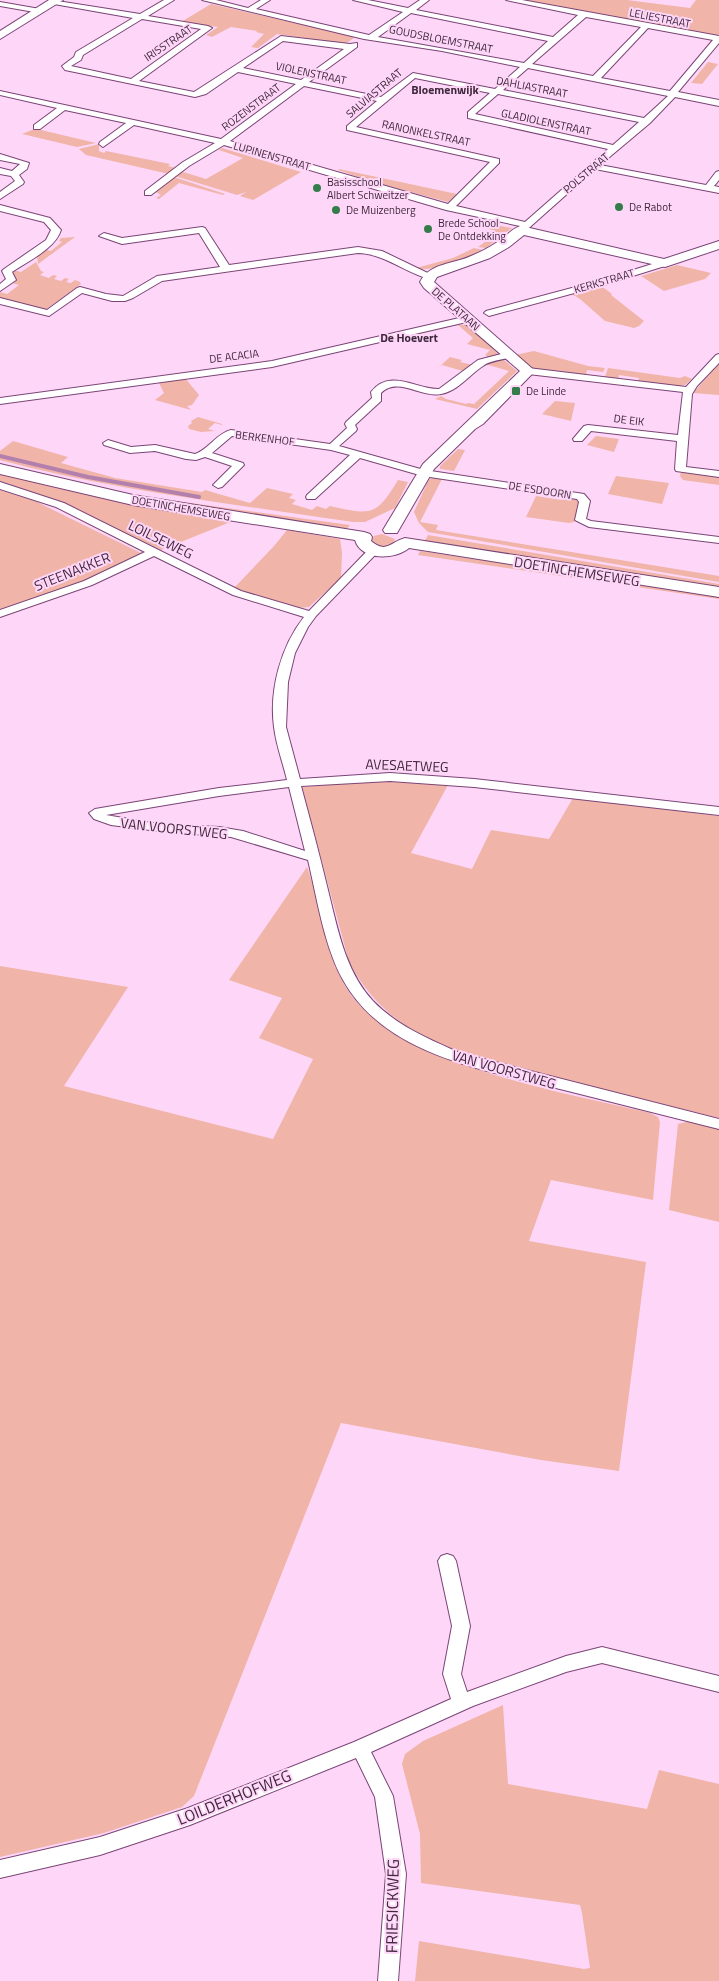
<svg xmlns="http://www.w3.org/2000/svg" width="719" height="1981" viewBox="0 0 719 1981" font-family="'Titillium Web',sans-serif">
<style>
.green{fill:#f0b4a9}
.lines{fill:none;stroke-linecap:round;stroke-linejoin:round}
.stream{stroke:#b380ad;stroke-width:4}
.street-casing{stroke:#7b4476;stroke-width:2}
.secondary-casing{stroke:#7b4476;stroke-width:2}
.street{fill:#fff;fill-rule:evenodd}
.secondary{fill:#fff;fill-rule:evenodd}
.poi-dot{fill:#347d4a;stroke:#fed7f8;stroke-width:2}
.labels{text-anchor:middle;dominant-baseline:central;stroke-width:4;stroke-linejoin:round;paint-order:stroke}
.far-street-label{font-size:11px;fill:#40273d;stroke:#fed7f8}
.far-poi-label{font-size:11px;fill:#40273d;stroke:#fed7f8;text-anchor:start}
.far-neighbourhood-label{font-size:12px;font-weight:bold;fill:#40273d;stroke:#fed7f8}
.street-label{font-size:14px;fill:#40273d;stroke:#fed7f8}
.near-street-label{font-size:16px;fill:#40273d;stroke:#fed7f8}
</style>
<rect width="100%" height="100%" fill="#fed7f8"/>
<!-- green -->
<g class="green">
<path d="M516 0H627L690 8 696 0H719V34L716 37Z"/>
<path d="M211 4 351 36 354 38 345 44 277 34 258 48 251 47 264 34 256 32 257 31 231 27 212 37 206 35 218 27 181 22Z"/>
<path d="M708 62 718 64 702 84 691 83Z"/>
<path d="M37 128 41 130 96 143 77 147 22 134Z"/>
<path d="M99 144V151L104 153 106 151 170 164 168 166 176 168 169 174 86 155 79 149Z"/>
<path d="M222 148 301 172 253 200 240 196 246 192 237 195 175 176 180 171 206 179 243 158 219 150Z"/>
<path d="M338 170 339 169 457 194 448 202 373 182Z"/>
<path d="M174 177 225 194 223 195 179 183 159 199 156 198 161 195 154 191Z"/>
<path d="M485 223 512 228 486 248 478 247 497 233 483 225Z"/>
<path d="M75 237 38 264 37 255H40L46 250 51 251 62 242 59 241 61 238Z"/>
<path d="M474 248 483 250C468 257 431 274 416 268L453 258Z"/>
<path d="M36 262 41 271 44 272 40 275 49 278 53 275 57 276 54 279 61 281 65 278 69 279 66 282 71 283 75 280 80 282 81 284 45 310 0 299V292L7 294 19 285 12 283 11 272 13 270 21 272Z"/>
<path d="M677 265 711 273 705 279 664 291 641 276Z"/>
<path d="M600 285 612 294 611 295 644 321 639 326 634 328 605 321 580 299 570 293Z"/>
<path d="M453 325H467L498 354 484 359 487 356 485 355 490 350 467 344 473 338 458 325 419 334 420 332Z"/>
<path d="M534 351 588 366 605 368 603 372 587 370 586 375 530 368 515 355Z"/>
<path d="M450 357 462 360 460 362 473 365 466 372 442 365 437 369Z"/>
<path d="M504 360 517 371 477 409 435 399 441 396 446 399 466 404 468 403 474 404 509 371 485 364Z"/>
<path d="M719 364V395L693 393Z"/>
<path d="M608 368 680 378 685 376 692 379 685 385 679 386 638 382 639 378 619 375 618 380 605 377Z"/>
<path d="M185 378 199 395 192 405 187 406 191 410 155 400 164 393 159 383Z"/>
<path d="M555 401 575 403 571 421 542 414Z"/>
<path d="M198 417 222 424V425L215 423 208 429 215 431 201 432 189 429 188 426 192 423 191 421Z"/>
<path d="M596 436 619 439 614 452 587 445Z"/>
<path d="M13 441 68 457 61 463 115 478 202 492 205 490 250 503 267 488 293 494 289 498 296 500 292 504 312 510 317 506 326 509 330 506C371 515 376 517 398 480L408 482 395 508 365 522H353C235 504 116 491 0 460V451Z"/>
<path d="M458 449 465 450 454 471 440 469V466Z"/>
<path d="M681 471 719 476V485L683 480 680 476Z"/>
<path d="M0 473 102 498 233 521 161 550 66 505 0 481Z"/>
<path d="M616 476 669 483 662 504 608 494Z"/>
<path d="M431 478 442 479 420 522 438 525 436 530 719 576V582L428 532 419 523 414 512 428 481Z"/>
<path d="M0 490 35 501 143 554 86 580 0 610Z"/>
<path d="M118 493 350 525 346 530Z"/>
<path d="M536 496 561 500 564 496 577 499 579 504 574 522 569 523 526 517Z"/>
<path d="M287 530 340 539 342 553 341 578 309 607C290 610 251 596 234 588L274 546Z"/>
<path d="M382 534 395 539 394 543C385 549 379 548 371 541L374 536Z"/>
<path d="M428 535 719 584V588L424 542Z"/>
<path d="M420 551 719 595V599L418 555Z"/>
<path d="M375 781 448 785 411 853 472 869 491 830 549 839 573 798 719 816V1118L483 1060C424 1040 380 1020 349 962L302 787Z"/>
<path d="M307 867C321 905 324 950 345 986 390 1064 567 1093 650 1113L658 1117 660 1122 653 1200 551 1180 529 1241 646 1262 619 1471 541 1460 341 1423 194 1796 182 1807 104 1833 0 1857V966L128 987 64 1086 273 1139 313 1059 259 1038 282 998 229 980Z"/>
<path d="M690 1121 719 1128V1222L669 1210 678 1124Z"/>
<path d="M503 1705 508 1784 647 1809 659 1770 719 1784V1981H415L419 1941 584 1969 590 1968 582 1913 580 1905 421 1883 420 1834 402 1764 405 1754 423 1741Z"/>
</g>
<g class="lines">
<!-- stream -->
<path class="stream" d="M0 456 88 477 199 497"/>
<defs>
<g id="street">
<path d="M51 0 140 14 164 0H174L148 16 208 26 212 28 139 81 194 92 281 36 350 44 357 43V47L309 82 381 97 413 73 495 89 520 67 442 51 364 39 202 0H216L248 8 261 0H270L256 9 369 35 403 12 353 0H368L408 8 420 0H429L416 10 553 37 578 15 506 0H522L719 36V43L678 92 719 100V106L675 97 650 123 600 165 706 185 716 172 719 171V180L714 186 719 187V193L595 169 530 227 521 233 516 230 520 226 446 210 224 145 189 166 151 195H145V191L183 162 215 143 134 125 103 147 99 144 100 142 126 123 65 110 40 129H34V125L57 108 0 95V91L221 139 296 84 238 72 206 94 195 97 65 70 62 66 74 57 76 52 133 18 54 4H51ZM411 13 548 41 524 63 378 37ZM586 17 641 27 593 76 532 64ZM142 19 201 29 131 79 71 66 81 60 83 55ZM648 28 713 40 670 91 601 78ZM283 41 344 49 301 80 243 68ZM528 68 668 96 644 118 503 90ZM415 78 490 93 468 112V118L608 149 525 222 456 206 499 163V159L356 127ZM304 86 377 101 347 126V130L490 162 448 204 230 141ZM498 94 639 122 613 145 475 114Z"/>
<path d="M0 2 40 9 44 11 40 13 0 6Z"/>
<path d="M0 154 29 163 27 169 19 175 24 182 23 184 0 199V192L15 181 11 176 0 174V168L12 171 20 164 0 160Z"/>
<path d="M0 205 50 218 61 230C55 249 28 261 12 272L16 280 0 291V284L6 279 2 271 4 269 46 240 51 230 44 222 0 211Z"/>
<path d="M202 227 205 228 229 265 358 247 382 251 434 276 429 279C404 272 385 254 358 253L162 281 133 298 125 301H112L82 293 49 316 0 304V298L47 310 77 288 80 287 106 294 123 296 157 276 220 267 199 233 122 244 99 236 104 233 122 238Z"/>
<path d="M665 260 670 263 668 265 604 285 489 316 484 313 486 311 598 281Z"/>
<path d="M468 316 473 319 471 321 272 367 0 404V398L272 361Z"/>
<path d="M509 352 512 353V357C503 360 491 360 483 366 469 375 458 391 441 394 421 398 398 376 381 393V401L355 425 357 429 356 431 339 446 424 470 584 494 590 501 586 519 591 521 719 537V543L589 527 575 520 579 502 577 499 423 476 360 458 315 499H307L306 497 307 495 350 455 331 450 232 436 212 453 243 463 244 465 222 487 218 488 213 485 232 466 205 457 196 460 186 459 155 451 130 453 104 445 103 443 108 440 131 447 155 445 195 454C209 449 216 434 231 430L330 444 347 428 345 424 346 422 372 398 371 392C390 368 415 389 439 389L478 360Z"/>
<path d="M719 354V363L697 386 692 394 686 467 719 471V477L676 471 675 469 677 441 591 431 582 441H574L573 439 584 426 588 425 678 435 683 392 528 374 523 371 528 368 686 387 716 355Z"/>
<path d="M0 482 64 503 241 591 309 611 370 548H378L380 550 378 552 316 616 308 627 295 653 288 682 286 727 300 779 390 773 474 779 719 807V815L474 787 390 781 301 786C310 819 319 853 327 886 337 925 344 970 373 1001 397 1026 429 1039 460 1053L719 1119V1129C667 1116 616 1103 564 1090 487 1070 386 1057 343 980 324 946 317 898 308 860L231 837 158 831 111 825 94 819 89 813 95 809 219 788 287 780C283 763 276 745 274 727 269 690 281 646 304 617L233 595 154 556 92 585 0 617V610L84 581 145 552 56 507 0 489ZM289 787 305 851 243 831 219 827 158 824 106 815 219 796Z"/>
<path d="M447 1554 453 1556 456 1561 470 1626 461 1674 467 1692 566 1656 602 1647 719 1676V1692L602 1663 566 1672 473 1706 371 1752 393 1796 406 1874 398 1981H378L386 1874 375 1797 356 1758 190 1825 100 1855 0 1878V1860L100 1837 188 1808 354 1742 451 1699 443 1674 452 1626 438 1561 441 1556Z"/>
</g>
<g id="secondary">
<path d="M49 0H63L0 39V31Z"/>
<path d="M521 226 664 259 719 241V249L665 267 524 235 509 247 490 258 437 277 434 282 535 371 483 424 475 429 434 469 397 533H385L383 530 423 464 520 371 424 288 420 282C429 263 454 264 471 256 481 252 490 247 499 241 506 237 512 228 521 226Z"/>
<path d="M0 464 133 495 364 532 370 534 372 537 371 541C387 554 390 542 405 538L719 587V597L409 548C395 560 361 561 355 540L133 505 0 474Z"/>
</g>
</defs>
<!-- street casing -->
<use href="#street" class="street-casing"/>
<!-- secondary casing -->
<use href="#secondary" class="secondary-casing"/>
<!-- street -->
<use href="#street" class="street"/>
<!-- secondary -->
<use href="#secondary" class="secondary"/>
</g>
<!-- markers -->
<g class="poi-dot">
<circle cx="317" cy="188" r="5"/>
<circle cx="619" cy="207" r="5"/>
<circle cx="336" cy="210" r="5"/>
<circle cx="428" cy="229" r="5"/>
<rect x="511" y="386" width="10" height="10" rx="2.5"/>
</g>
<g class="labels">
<!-- far-street labels -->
<g class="far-street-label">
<text transform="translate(660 18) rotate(11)">LELIESTRAAT</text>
<text transform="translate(441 39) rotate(11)">GOUDSBLOEMSTRAAT</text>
<text transform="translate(168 43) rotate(-34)">IRISSTRAAT</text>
<text transform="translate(311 73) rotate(12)">VIOLENSTRAAT</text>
<text transform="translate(532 87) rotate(11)">DAHLIASTRAAT</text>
<text transform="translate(374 93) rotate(-40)">SALVIASTRAAT</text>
<text transform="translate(251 107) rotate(-37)">ROZENSTRAAT</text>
<text transform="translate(546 122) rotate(12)">GLADIOLENSTRAAT</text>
<text transform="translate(426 133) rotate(12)">RANONKELSTRAAT</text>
<text transform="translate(272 156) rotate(16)">LUPINENSTRAAT</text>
<text transform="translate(586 173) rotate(-40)">POLSTRAAT</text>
<text transform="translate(604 281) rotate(-16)">KERKSTRAAT</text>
<text transform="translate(456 309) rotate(41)">DE PLATAAN</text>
<text transform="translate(234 356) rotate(-7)">DE ACACIA</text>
<text transform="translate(629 420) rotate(7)">DE EIK</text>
<text transform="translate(265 438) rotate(7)">BERKENHOF</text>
<text transform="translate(540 490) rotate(9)">DE ESDOORN</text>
<text transform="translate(181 508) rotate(10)">DOETINCHEMSEWEG</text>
</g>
<!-- far-poi labels -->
<g class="far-poi-label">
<text x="327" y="182">Basisschool<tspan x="327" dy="13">Albert Schweitzer</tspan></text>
<text x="629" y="207">De Rabot</text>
<text x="346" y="210">De Muizenberg</text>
<text x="438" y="223">Brede School<tspan x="438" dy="13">De Ontdekking</tspan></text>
<text x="526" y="391">De Linde</text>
</g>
<!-- far-neighbourhood labels -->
<g class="far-neighbourhood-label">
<text x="445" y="89">Bloemenwijk</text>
<text x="409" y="337">De Hoevert</text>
</g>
<!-- street labels -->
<g class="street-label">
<text transform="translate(161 539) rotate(26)">LOILSEWEG</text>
<text transform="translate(72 571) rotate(-22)">STEENAKKER</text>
<text transform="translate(577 571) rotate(9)">DOETINCHEMSEWEG</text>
<text transform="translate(407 765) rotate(2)">AVESAETWEG</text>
<text transform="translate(174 828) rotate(6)">VAN VOORSTWEG</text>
<text transform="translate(504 1069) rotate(16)">VAN VOORSTWEG</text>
</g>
<!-- near-street labels -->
<g class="near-street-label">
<text transform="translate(234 1797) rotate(-22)">LOILDERHOFWEG</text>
<text transform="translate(392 1906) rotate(-89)">FRIESICKWEG</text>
</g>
</g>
</svg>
